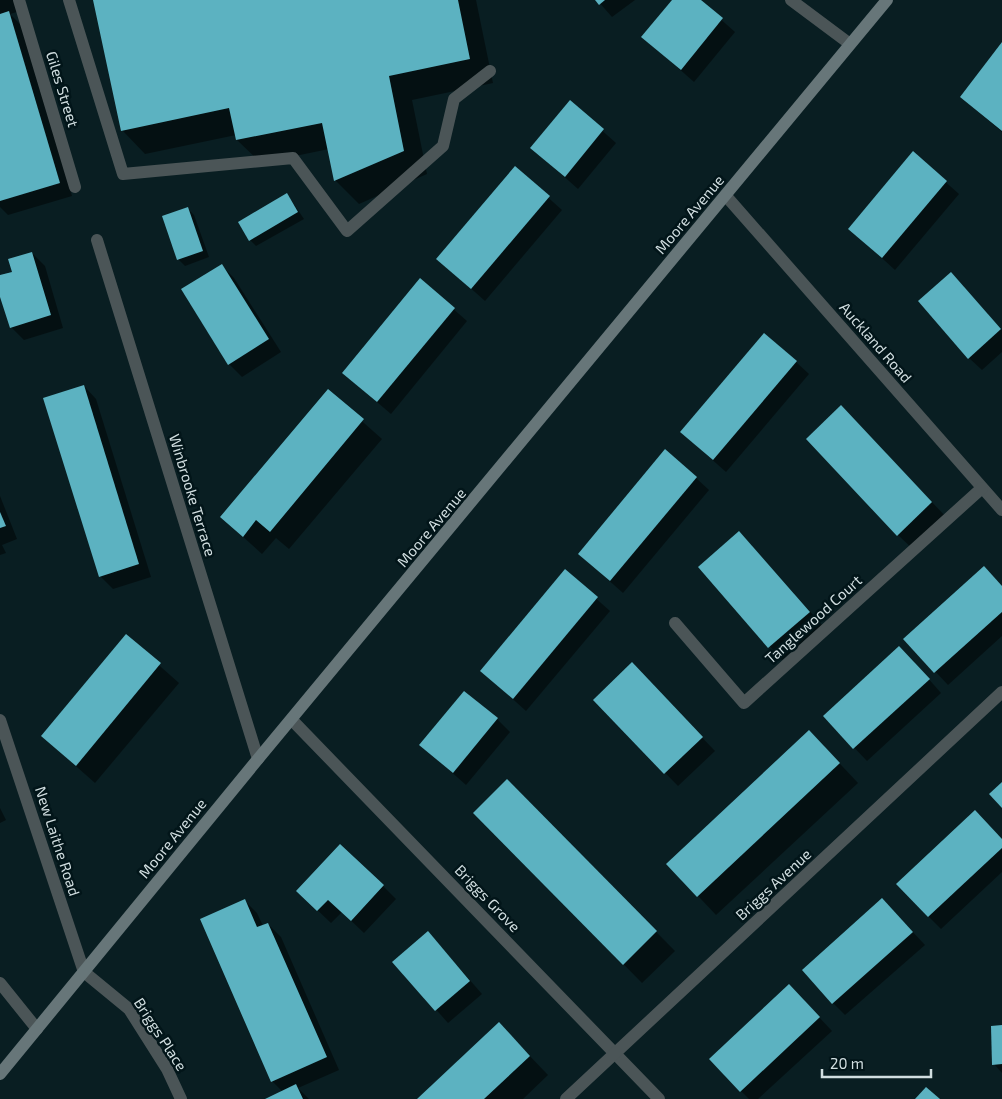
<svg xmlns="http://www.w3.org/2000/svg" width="1002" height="1099" viewBox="0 0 1002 1099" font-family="'Exo 2',sans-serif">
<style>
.shadow{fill:#0007}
.building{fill:#5cb2c1}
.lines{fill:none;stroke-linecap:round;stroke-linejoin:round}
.lane{stroke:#4b5557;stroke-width:12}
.street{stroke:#4b5557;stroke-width:12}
.secondary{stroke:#677679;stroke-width:12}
.labels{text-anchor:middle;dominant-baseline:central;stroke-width:5;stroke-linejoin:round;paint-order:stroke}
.street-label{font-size:15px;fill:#d1dee0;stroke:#021519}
</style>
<rect width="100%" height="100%" fill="#091e22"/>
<!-- shadow -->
<g class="shadow">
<path d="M0 0H14L17 12 10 14 21 25 72 196 8 215 0 207Z"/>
<path d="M95 0H476L493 83 412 100 427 174 359 204 336 181 329 149 261 163 237 140 236 135 145 154 122 130Z"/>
<path d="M597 0H635L612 17Z"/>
<path d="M674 0H699L735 32 694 82 643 37Z"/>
<path d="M1002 44V132L961 97Z"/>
<path d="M570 102 616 143 578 189 532 148Z"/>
<path d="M913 153 959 194 895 270 850 229Z"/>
<path d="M515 168 562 210 485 301 437 258Z"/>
<path d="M287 194 304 219 256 246 250 240Z"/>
<path d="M188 209 194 215 209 257 185 266 179 260 164 217Z"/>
<path d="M32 253 45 266 63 328 24 340 11 327 0 292V277L14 272Z"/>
<path d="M221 265 234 278 281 352 242 377 229 364Z"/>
<path d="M951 274 1002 330V352L982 370 969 358Z"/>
<path d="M420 280 467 321 391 414 343 373Z"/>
<path d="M796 362 809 374 726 472 681 432Z"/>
<path d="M84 386 96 399 151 577 113 589 100 576Z"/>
<path d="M328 391 382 439 289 549 276 538 262 554 221 517Z"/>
<path d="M859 426 950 521 917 553 898 535Z"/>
<path d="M696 478 709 490 623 593 579 554Z"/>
<path d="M0 496 17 539 2 545 6 553 0 555Z"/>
<path d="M751 545 822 625 782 660 700 567Z"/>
<path d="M565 571 610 611 526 711 482 671Z"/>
<path d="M1002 586V636L948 685 905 639Z"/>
<path d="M126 636 179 683 95 783 42 736Z"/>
<path d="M912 660 941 693 867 761 824 716Z"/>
<path d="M644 677 715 751 678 786 594 700Z"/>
<path d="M497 719 510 732 466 785 421 745Z"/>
<path d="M827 750 858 783 716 915 668 864Z"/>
<path d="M507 781 675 951 642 983 475 813Z"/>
<path d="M0 808 6 820 0 823Z"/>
<path d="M1002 840V872L941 929 928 916Z"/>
<path d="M383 886 396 899 364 933 342 912 331 923 311 904Z"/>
<path d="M882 899 925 945 845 1015 833 1003Z"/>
<path d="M244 900 257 913 263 926 268 924 281 937 339 1070 298 1088 309 1099H268L283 1092 272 1081Z"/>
<path d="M440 946 482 994 448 1023 394 962Z"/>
<path d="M802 999 832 1031 758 1099H749L741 1091Z"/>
<path d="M499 1024 548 1075 523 1099H419Z"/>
<path d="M1002 1026V1073L994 1064Z"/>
</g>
<!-- building -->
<g class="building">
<path d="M93 0H458L470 59 389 76 404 151 334 181 322 123 236 140 229 108 121 131Z"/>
<path d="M595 0H605L599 5Z"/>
<path d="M672 0H701L723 18 681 70 641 37Z"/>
<path d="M9 11 60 183 0 201V14Z"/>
<path d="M1002 42V131L960 97Z"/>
<path d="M570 100 604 129 565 177 530 148Z"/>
<path d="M913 151 947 181 882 258 848 229Z"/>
<path d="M515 166 550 196 471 289 436 259Z"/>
<path d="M287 193 298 212 249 241 238 222Z"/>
<path d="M188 207 203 251 177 260 162 216Z"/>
<path d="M32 252 51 315 10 328 0 297V275L12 272 8 259Z"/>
<path d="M222 264 269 339 228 365 181 289Z"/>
<path d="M951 272 1001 329 968 359 918 301Z"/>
<path d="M420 278 455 308 377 402 342 373Z"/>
<path d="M764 333 797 361 713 460 680 432Z"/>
<path d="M84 385 139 564 99 577 43 398Z"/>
<path d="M328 389 364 419 270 532 256 520 243 537 220 517Z"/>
<path d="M841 405 932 502 897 536 806 439Z"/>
<path d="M665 449 697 477 610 581 578 554Z"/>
<path d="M0 512 6 526 0 528Z"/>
<path d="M739 531 810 612 768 648 698 567Z"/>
<path d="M984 566 1002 586V612L934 673 903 639Z"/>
<path d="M565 569 598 597 513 699 480 671Z"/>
<path d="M126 634 161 663 76 766 41 736Z"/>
<path d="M899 646 930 679 853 749 823 716Z"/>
<path d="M632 662 703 737 664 774 593 700Z"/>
<path d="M464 691 498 718 453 773 419 745Z"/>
<path d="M809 730 840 763 697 897 666 864Z"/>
<path d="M507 779 657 931 623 965 473 813Z"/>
<path d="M1002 782V808L989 794Z"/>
<path d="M975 810 1002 839V848L928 917 896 884Z"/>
<path d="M340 844 384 885 351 921 328 900 317 911 296 891Z"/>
<path d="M882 898 913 932 832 1004 802 970Z"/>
<path d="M245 899 257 927 268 923 327 1057 271 1082 200 919Z"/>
<path d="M428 931 470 981 435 1011 392 962Z"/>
<path d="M789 984 820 1017 740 1092 709 1059Z"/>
<path d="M499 1022 530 1056 484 1099H417Z"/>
<path d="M1002 1025V1064L992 1065 991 1026Z"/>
<path d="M296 1084 303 1099H265Z"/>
<path d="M926 1087 940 1099H915Z"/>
</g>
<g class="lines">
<!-- lane -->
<path class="lane" d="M69 0 123 174 293 158 347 231 443 146 454 99 490 71"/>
<!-- street -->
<g class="street">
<path d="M19 0 75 187"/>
<path d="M791 0 850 44"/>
<path d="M726 196 1002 510"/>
<path d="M97 240 258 759"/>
<path d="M675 623 744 703 982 488"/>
<path d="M0 720 84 972 129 1009 167 1069 181 1099"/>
<path d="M292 720 659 1099"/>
<path d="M0 983 37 1029"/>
<path d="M566 1099 1002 692"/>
</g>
<!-- secondary -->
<path class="secondary" d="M0 1074 258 759 887 0"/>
</g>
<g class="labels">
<!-- street labels -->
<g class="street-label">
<text transform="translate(63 89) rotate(73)">Giles Street</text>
<text transform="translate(689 214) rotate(-50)">Moore Avenue</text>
<text transform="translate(876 342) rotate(49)">Auckland Road</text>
<text transform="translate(193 495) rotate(73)">Winbrooke Terrace</text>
<text transform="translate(431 527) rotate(-50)">Moore Avenue</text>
<text transform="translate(813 619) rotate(-42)">Tanglewood Court</text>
<text transform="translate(172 838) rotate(-51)">Moore Avenue</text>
<text transform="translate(58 841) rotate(72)">New Laithe Road</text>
<text transform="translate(773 884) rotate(-43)">Briggs Avenue</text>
<text transform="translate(488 898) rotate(46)">Briggs Grove</text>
<text transform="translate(161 1034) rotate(57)">Briggs Place</text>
</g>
</g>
<!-- scale -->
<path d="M822 1069v8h109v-8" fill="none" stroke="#d1dee0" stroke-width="2.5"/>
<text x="830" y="1069" font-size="15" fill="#d1dee0" stroke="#021519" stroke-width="4" paint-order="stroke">20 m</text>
</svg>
